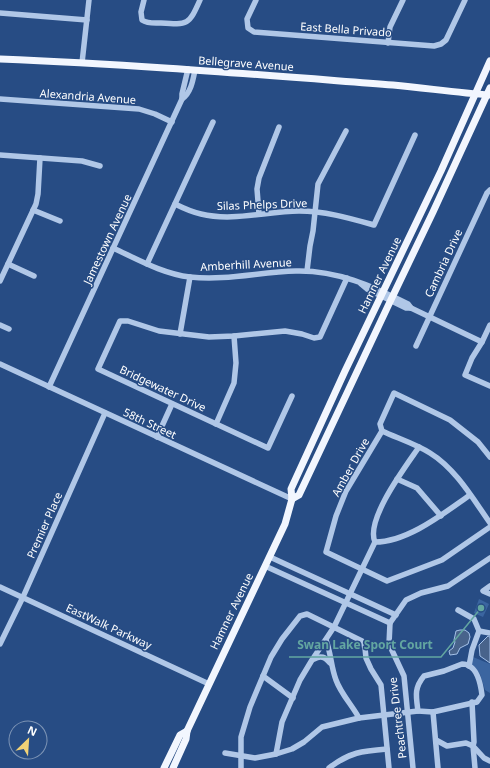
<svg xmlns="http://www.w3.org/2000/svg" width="490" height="768" viewBox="0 0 490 768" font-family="'Noto Sans',sans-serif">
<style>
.green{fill:#3b65a0}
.water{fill:#48638b;stroke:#a5c1e8}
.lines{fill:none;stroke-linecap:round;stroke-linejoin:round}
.minor{stroke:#b0c7e7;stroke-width:5.5}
.major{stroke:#f2f6fe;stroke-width:7}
.labels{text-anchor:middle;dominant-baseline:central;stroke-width:3;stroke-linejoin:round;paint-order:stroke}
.street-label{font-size:11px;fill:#fff;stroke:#274c84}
.leader{fill:none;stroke:#63a6a1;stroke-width:1.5}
.callout-dot{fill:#63a6a1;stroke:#274c84;stroke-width:1.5}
.callout-label{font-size:12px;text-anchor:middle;font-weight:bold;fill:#63a6a1;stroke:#274c84;stroke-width:3;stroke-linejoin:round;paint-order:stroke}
</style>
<rect width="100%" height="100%" fill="#274c84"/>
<!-- green -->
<g class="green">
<path d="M479 599 489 604 483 617 474 613Z"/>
<path d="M473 657 490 664V693L485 690 480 674 471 665Z"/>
</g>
<!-- water -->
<g class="water">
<path d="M460 630H465L469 633 470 637 468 644 460 648 457 654 450 655 449 651 453 648 455 642 454 640 456 631Z"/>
<path d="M488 636 490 637V663L480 656 479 645Z"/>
</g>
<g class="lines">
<!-- minor -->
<g class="minor">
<path d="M144 0 141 12 142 20C148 24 154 23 161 23 188 25 189 25 200 0"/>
<path d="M256 0 247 19 248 28 254 32 434 46 441 44 446 40 465 0"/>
<path d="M0 13 87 20"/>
<path d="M388 43 390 27 403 0"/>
<path d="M82 63 89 0"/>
<path d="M0 99 139 109 155 114 172 122"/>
<path d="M182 99C191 93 193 80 195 70"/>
<path d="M0 155 82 161 100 166"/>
<path d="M175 204C183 208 192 212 201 214 233 222 267 211 299 211 325 211 349 218 374 225L415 135"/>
<path d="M33 210 60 221"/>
<path d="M259 214 257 189 259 178 279 127"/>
<path d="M113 248C137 259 163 274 190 277 225 281 260 272 296 271 337 270 372 286 408 304L411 308"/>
<path d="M8 264 34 276"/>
<path d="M147 264 213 122"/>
<path d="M307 271 310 246 313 231 318 184 346 131"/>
<path d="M0 281 36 204 38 194 40 158"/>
<path d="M361 284 367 289 406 308H411L482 342"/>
<path d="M0 325 9 329"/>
<path d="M490 325 482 342 472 358 465 375 490 386"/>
<path d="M180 334 190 277"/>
<path d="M416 346 487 193 490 190"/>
<path d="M0 364 292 499"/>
<path d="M49 387 182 99V94L188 69"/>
<path d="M292 396 268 448 98 369 120 321H128L159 331 209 337 234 336 285 331 302 334 314 338 320 337 347 278"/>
<path d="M216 424 234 383 236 363 234 336"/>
<path d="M382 431C397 438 416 444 430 453 456 469 473 499 490 523"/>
<path d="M157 437 172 404"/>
<path d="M490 457 478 442 450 420 394 393 380 424 382 431 346 491 336 516 326 552 387 581 442 560 490 527"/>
<path d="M397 479 417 488 441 516"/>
<path d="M375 542C408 542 444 513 470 495"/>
<path d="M270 557 396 615"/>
<path d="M265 566 390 623"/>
<path d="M490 586 483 591 490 594"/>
<path d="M0 587 209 684"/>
<path d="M458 610 474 619 479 631 472 650 469 666"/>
<path d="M479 631 490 633"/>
<path d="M326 640C331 653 331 667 336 680 341 694 352 705 359 718"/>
<path d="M0 644 23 597 105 413"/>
<path d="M314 659C321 655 325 657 330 663"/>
<path d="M462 664C465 664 467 664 469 666 478 670 481 687 482 695L477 702 433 712 418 711C416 696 414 688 424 676L444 671Z"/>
<path d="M263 676 293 698"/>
<path d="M472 702 474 742 473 746 475 768"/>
<path d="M433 712 438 768"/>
<path d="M436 740 447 746 466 743 473 746 484 758 490 761"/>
<path d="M225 753 255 758 276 754 292 749 304 742 322 727 359 718 418 711"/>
<path d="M276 754 282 722 300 680 312 660 334 627 375 542C365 520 406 466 419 447"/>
<path d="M241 768V737L250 707 263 676 271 657 282 639 300 616 307 614 362 641 365 648 366 658 371 669 381 685 389 768"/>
<path d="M329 768C350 752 362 751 387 749"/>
<path d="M413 768 404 676 389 644 390 623 406 600 421 593 448 586 490 558"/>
</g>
<!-- major -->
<g class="major">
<path d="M0 59C131 64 262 75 393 85 426 88 458 93 490 95"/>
<path d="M292 499 299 495 388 306 433 212 490 88"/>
<path d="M164 768 180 735 187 731"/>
<path d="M173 768 186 739 187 731 285 524 292 499 291 489 345 371 441 171 490 61"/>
</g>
</g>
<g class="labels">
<!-- street labels -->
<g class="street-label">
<text transform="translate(346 29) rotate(4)">East Bella Privado</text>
<text transform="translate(246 63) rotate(4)">Bellegrave Avenue</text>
<text transform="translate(88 96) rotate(4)">Alexandria Avenue</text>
<text transform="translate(262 204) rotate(-2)">Silas Phelps Drive</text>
<text transform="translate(107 239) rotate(-65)">Jamestown Avenue</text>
<text transform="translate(443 263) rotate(-65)">Cambria Drive</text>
<text transform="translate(246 264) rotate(-3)">Amberhill Avenue</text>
<text transform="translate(379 275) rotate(-64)">Hamner Avenue</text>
<text transform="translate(163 388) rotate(25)">Bridgewater Drive</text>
<text transform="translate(150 423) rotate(25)">58th Street</text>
<text transform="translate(350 467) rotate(-61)">Amber Drive</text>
<text transform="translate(44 525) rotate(-66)">Premier Place</text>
<text transform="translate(231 611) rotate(-64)">Hamner Avenue</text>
<text transform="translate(109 626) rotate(25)">EastWalk Parkway</text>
<text transform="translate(397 718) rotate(-97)">Peachtree Drive</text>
</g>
</g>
<!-- callouts -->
<path class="leader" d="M481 608L441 657H289"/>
<circle class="callout-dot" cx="481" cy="608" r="4"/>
<g class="callout-label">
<text x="365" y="649">Swan Lake Sport Court</text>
</g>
<!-- north arrow -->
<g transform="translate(28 740) rotate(25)"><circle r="19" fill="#274c84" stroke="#7d94b5"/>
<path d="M0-3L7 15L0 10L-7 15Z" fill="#f0d176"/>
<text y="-6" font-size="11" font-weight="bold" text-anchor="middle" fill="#ffffff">N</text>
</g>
</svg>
